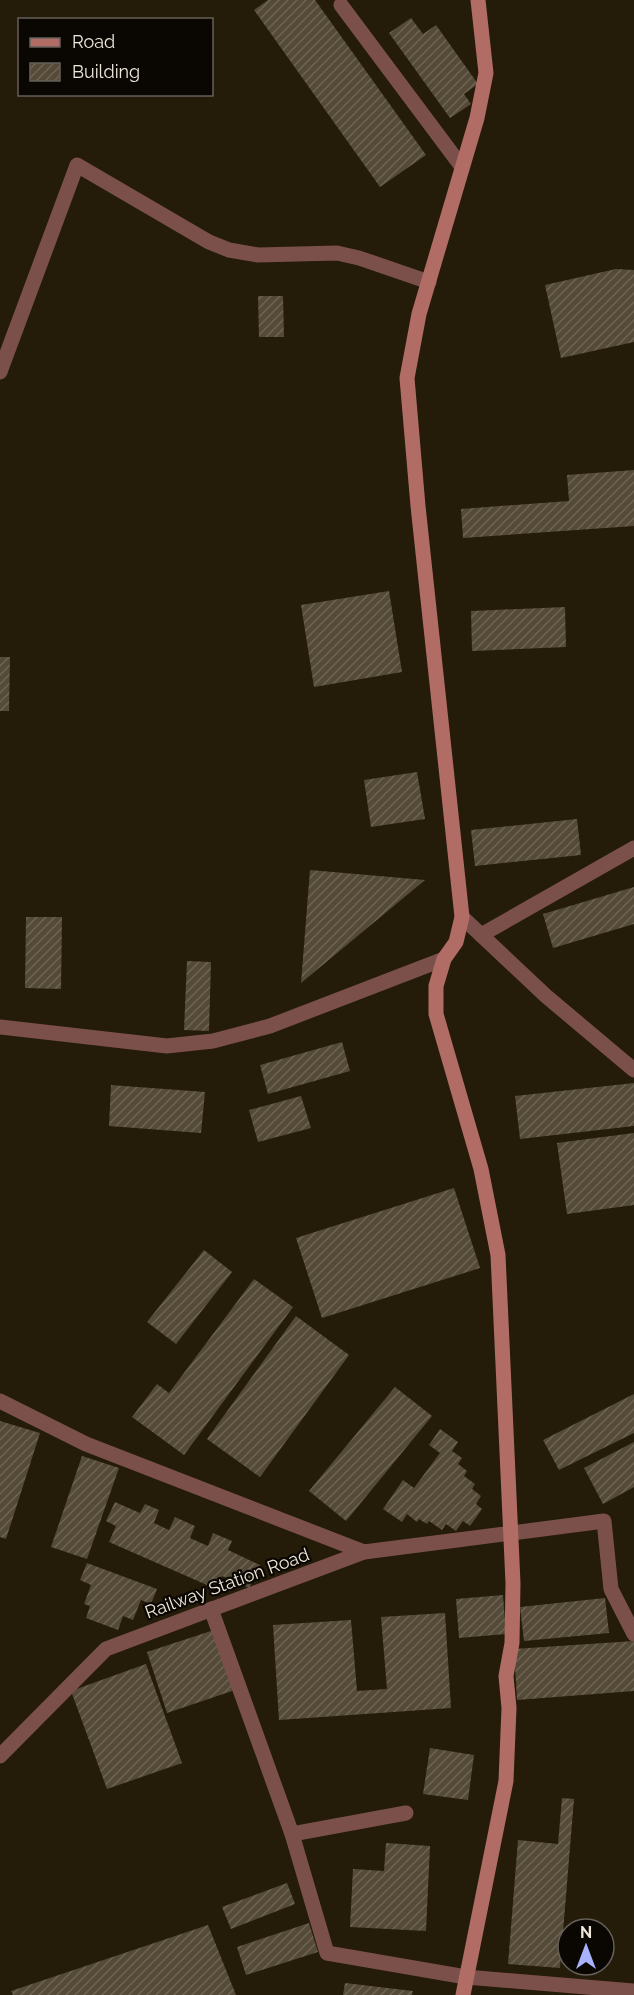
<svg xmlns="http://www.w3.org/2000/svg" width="634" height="1995" viewBox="0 0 634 1995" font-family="Raleway,sans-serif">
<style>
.building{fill:url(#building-hatch)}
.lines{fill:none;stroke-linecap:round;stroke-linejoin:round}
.minor{stroke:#7b504b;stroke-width:15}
.tertiary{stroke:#7b504b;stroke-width:15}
.secondary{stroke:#b16c65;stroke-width:15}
.labels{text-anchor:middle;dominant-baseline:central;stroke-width:4.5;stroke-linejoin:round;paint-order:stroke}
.street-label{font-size:18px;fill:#ede6db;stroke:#0a0602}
</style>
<defs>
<pattern id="building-hatch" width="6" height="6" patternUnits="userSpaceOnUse" patternTransform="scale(1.5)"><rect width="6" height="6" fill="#554a37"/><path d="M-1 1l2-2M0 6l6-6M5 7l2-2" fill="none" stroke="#6e6453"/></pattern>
</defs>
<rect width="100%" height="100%" fill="#241b09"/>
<!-- building -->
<g class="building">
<path d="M268 0H315L426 155 380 187 254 10Z"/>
<path d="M411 18 423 34 436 25 478 84 464 94 471 104 450 118 389 33Z"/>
<path d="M616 269 634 270V342L561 358 545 285Z"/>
<path d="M258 296H283L284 337H259Z"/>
<path d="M634 470V526L463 538 461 509 569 501 567 475Z"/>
<path d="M389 591 402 672 314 687 301 605Z"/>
<path d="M565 607 566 647 472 651 471 611Z"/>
<path d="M0 657H10L9 711H0Z"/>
<path d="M417 772 425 819 371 827 364 780Z"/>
<path d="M577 819 581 855 475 866 471 830Z"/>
<path d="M310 870 425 880 301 983Z"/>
<path d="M634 887V924L553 948 543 914Z"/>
<path d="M26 917H62L61 989 25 988Z"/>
<path d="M187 961 211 962 209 1031 184 1030Z"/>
<path d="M342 1042 350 1071 268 1094 260 1065Z"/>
<path d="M634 1083V1126L520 1139 515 1096Z"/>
<path d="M111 1085 205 1092 201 1133 109 1126Z"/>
<path d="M301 1096 311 1128 258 1142 249 1110Z"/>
<path d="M634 1133V1205L567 1214 557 1143Z"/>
<path d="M454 1188 480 1268 322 1318 296 1238Z"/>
<path d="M204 1250 232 1272 176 1344 147 1322Z"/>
<path d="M254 1279 293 1307 184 1455 132 1417 157 1384 169 1393Z"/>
<path d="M296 1316 349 1355 260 1477 207 1439Z"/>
<path d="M395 1387 432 1416 346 1521 309 1491Z"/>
<path d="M634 1394V1433L559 1470 543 1440Z"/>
<path d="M0 1421 40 1433 6 1539 0 1537Z"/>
<path d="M440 1429 458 1442 452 1451 462 1458 458 1464 467 1471 464 1476 475 1484 472 1489 481 1496 476 1504 482 1509 470 1526 463 1521 456 1531 446 1524 442 1530 429 1521 427 1524 419 1519 417 1522 407 1514 402 1522 383 1509 403 1480 414 1488 440 1453 429 1445Z"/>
<path d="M634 1442V1487L603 1504 584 1468Z"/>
<path d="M82 1456 119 1468 87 1559 51 1547Z"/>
<path d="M115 1502 140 1513 145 1504 159 1510 154 1523 169 1530 175 1517 195 1526 190 1538 208 1546 213 1533 232 1541 228 1550 260 1565 249 1588 222 1576 216 1589 109 1542 116 1526 106 1521Z"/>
<path d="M87 1563 157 1589 151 1604 141 1600 133 1620 123 1616 118 1630 86 1618 90 1606 84 1604 91 1585 80 1580Z"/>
<path d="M503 1595 506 1634 459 1638 456 1599Z"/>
<path d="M605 1598 609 1633 524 1641 520 1607Z"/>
<path d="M445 1613 451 1708 279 1720 273 1625 351 1620 357 1691 387 1689 381 1617Z"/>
<path d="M214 1630 235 1690 167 1713 147 1652Z"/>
<path d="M634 1641V1691L517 1700 514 1649Z"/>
<path d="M146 1664 182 1763 107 1789 71 1691Z"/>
<path d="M430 1748 474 1755 468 1800 423 1794Z"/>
<path d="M562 1798 574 1799 560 1968 508 1964 518 1840 558 1844Z"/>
<path d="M386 1843 430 1846 426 1931 350 1927 353 1869 384 1871Z"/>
<path d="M287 1883 295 1904 231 1929 222 1907Z"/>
<path d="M309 1923 318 1952 246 1975 237 1947Z"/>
<path d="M208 1925 236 1995H13L11 1991Z"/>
<path d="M345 1983 413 1991 412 1995H343Z"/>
</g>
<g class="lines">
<!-- minor -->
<g class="minor">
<path d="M341 5 462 167"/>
<path d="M0 372 77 165 209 242 229 250 258 255 337 253 359 258 429 282"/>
<path d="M462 917 546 996 634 1070"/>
<path d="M481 935 634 848"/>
<path d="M0 1027 167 1046 213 1041 270 1026 444 959"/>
<path d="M512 1533 604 1521 611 1589 634 1634"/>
<path d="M211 1609 292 1834 406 1813"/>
<path d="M292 1834 327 1953 466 1977 634 1991"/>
</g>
<!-- tertiary -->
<g class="tertiary">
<path d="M0 1401 86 1444 364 1552"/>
<path d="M0 1756 106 1649 364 1552 512 1533"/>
</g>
<!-- secondary -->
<path class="secondary" d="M463 1995 506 1781 509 1708 506 1676 512 1643 513 1583 498 1255 481 1169 436 1014V986L444 959 456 942 462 917 418 506 407 378 419 314 477 118 486 73 478 0"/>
</g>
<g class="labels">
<!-- street labels -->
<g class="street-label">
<text transform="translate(227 1583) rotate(-20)">Railway Station Road</text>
</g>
</g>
<!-- legend -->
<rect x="18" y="18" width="195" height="78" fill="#0a0602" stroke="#656059" stroke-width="1.5"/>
<rect x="30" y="38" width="30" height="9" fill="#b16c65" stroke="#656059" stroke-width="1.5"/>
<text x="72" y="48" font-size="18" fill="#ede6db">Road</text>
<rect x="30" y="63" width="30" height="18" fill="url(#building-hatch)" stroke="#656059" stroke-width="1.5"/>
<text x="72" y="78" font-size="18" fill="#ede6db">Building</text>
<!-- north arrow -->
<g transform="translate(586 1947)"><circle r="28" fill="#0a0602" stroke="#656059" stroke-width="1.5"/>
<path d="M0-4.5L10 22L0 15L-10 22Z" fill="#a7b1fc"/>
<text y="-9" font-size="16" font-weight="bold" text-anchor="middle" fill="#ede6db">N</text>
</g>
</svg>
